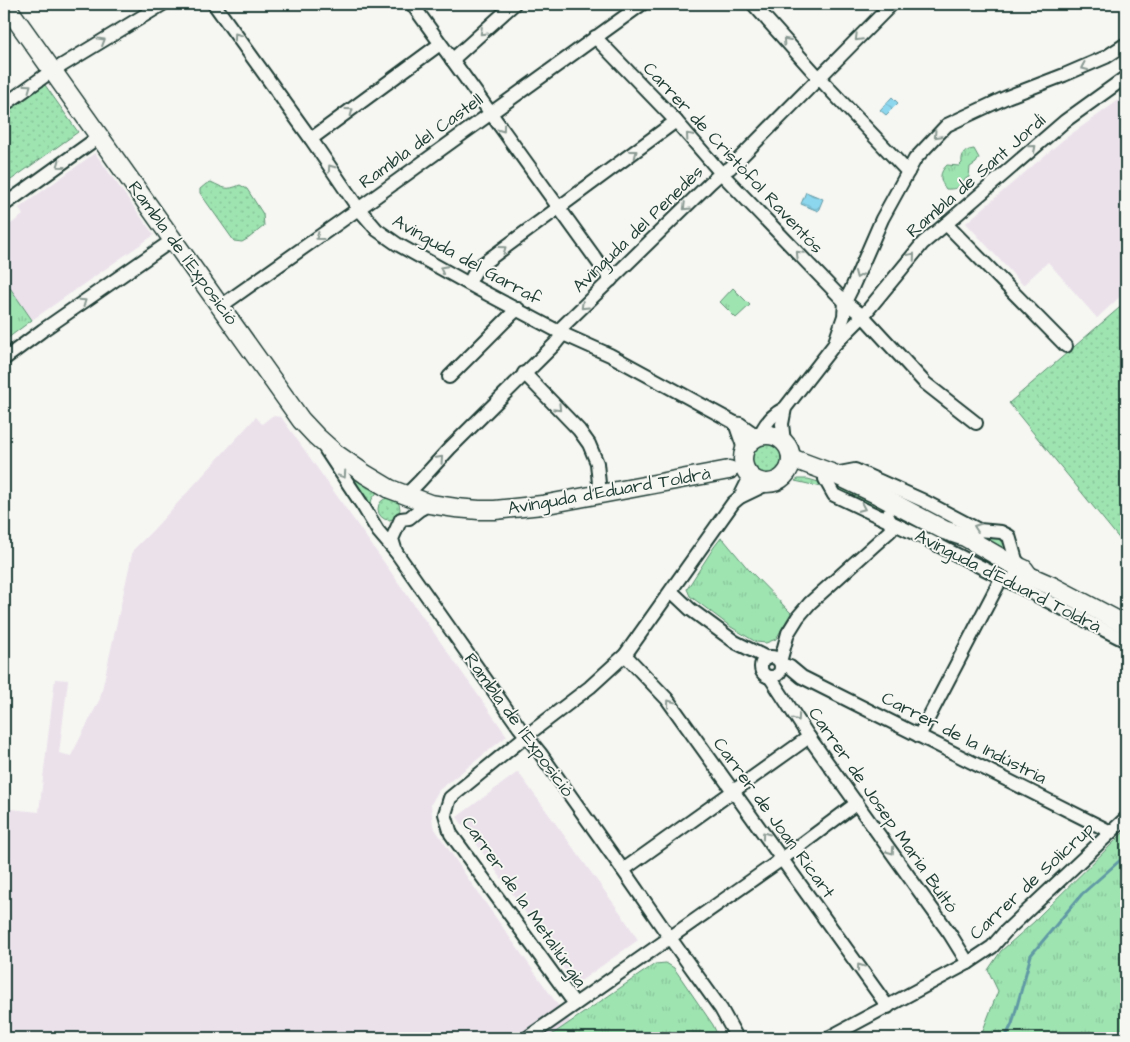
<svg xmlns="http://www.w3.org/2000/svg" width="1130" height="1042" viewBox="0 0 1130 1042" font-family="'Architects Daughter',sans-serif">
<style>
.built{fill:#ebe1eb}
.grass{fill:url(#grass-tufts);stroke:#5e9072}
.garden{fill:url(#garden-dots);stroke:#5e9072}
.water{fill:url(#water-waves);stroke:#6199a4}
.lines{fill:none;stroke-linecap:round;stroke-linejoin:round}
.stream{stroke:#6199a4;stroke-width:3}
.street-casing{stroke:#1f3d34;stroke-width:16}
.secondary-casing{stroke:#1f3d34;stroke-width:21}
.street{stroke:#f6f6f2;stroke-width:12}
.secondary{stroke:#f6f6f2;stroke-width:18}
.oneway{stroke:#8a9a93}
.labels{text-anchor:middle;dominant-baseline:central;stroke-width:4;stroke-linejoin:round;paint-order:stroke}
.street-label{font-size:18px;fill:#1f3d34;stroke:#f6f6f2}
</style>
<defs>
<pattern id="grass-tufts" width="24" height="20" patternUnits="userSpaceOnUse" patternTransform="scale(1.25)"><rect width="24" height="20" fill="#9ee4b1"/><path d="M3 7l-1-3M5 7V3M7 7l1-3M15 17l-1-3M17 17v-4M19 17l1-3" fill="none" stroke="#88c499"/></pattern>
<pattern id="garden-dots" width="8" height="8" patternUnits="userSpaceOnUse" patternTransform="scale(1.25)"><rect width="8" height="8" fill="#9ee4b1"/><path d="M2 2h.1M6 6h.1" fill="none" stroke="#88c499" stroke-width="1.8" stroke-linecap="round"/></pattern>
<pattern id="water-waves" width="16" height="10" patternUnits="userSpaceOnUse" patternTransform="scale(1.25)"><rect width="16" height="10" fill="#8dd7ee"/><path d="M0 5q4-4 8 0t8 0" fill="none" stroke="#79b9cd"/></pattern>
</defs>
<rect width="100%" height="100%" fill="#f6f6f2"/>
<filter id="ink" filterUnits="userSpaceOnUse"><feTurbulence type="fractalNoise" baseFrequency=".02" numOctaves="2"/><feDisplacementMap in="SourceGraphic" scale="10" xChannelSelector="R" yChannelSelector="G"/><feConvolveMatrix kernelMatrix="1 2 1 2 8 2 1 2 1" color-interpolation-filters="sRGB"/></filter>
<g filter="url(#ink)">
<!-- built -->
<g class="built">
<path d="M1126 95V291L1097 318 1048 262 1023 285 966 223 1063 140Z"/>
<path d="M95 153 154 235 32 320 4 279V229L23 215 19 208Z"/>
<path d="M272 416 281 417 507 736 439 790 431 804 433 826 469 880 570 1022 547 1038H4V766L10 809 39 812 55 679 68 680 59 753 71 756 100 699 133 550 154 529 256 417 262 424Z"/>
<path d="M518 772 622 915 638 940 575 985 512 893 457 817Z"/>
</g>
<!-- grass -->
<g class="grass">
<path d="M974 149 979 158 976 163 970 167 969 177C958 182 963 190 946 189 939 180 939 173 947 165L959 166 962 163C961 154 965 150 974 149Z"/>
<path d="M4 279 32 320 4 341Z"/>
<path d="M733 288 750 305 736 318 720 302Z"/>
<path d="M721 538 724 540 749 570 791 613 776 639 766 643 756 642 731 627 690 596 687 589 714 547Z"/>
<path d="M1126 830V1038H980L998 991 988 970 1001 951 1035 921 1037 918Z"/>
<path d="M666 963 674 968 713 1025 719 1038H547L655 964Z"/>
</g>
<!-- garden -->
<g class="garden">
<path d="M45 85 78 132 4 185V114Z"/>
<path d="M211 182C224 188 226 191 240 185L247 189 263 214 264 226 249 238 242 242 234 241 200 193V189L206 184Z"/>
<path d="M1126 302V547L1009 403Z"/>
<circle cx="767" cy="459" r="18"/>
<path d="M342 465 378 491 372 499 370 506Z"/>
<path d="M857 473 1001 535 1008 543 1006 549 1001 551 972 537Z"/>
<path d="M798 479H808L822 483 826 488 795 481Z"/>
<path d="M832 484 879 502 883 512 837 492Z"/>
<circle cx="389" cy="509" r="11"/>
</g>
<!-- water -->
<g class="water">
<path d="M892 97 898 103 886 115 880 110Z"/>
<path d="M806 192 823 199 818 211 801 204Z"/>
</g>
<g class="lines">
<!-- stream -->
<path class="stream" d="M1005 1038 1012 1024 1031 955 1082 894 1126 855"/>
<defs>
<g id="street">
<path d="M214 4 311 139 358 208 377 230 397 244 478 289 563 334 610 355 735 423 740 424 757 436"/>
<path d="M412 4 611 280"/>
<path d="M753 4 819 78 908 172"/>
<path d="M595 37 676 121 721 173 845 302 863 316 925 383 976 423"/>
<path d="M452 60 514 4"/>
<path d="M4 105 53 70 61 66 163 4"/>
<path d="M311 139 440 44"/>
<path d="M4 205 100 136"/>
<path d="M946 224 1066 346"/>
<path d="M469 283 477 268 676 121"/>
<path d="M221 306 368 202 642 4"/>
<path d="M558 331 711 182 721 173 730 168 892 4"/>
<path d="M835 342 844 316 845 302 851 290 882 219 915 159 947 125 1007 97 1064 75 1106 57 1126 44"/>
<path d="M4 359 43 330 174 239"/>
<path d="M524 373 579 430 589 444 597 463 600 494"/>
<path d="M449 377 511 315 518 309"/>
<path d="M735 423 744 449"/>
<path d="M760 435C765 423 773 414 785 408"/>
<path d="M784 442 782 424 785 408 834 345 863 316 923 243 946 224 1065 121 1126 77"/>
<path d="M326 450 363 506 378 531 396 552 519 727 540 753 623 870 670 938 721 1009 737 1038"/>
<path d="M834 474 855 470 922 500 979 530 1001 532 1009 536 1016 560 1024 569"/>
<path d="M825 479 834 495 922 537 1126 641"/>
<path d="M406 495 419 482 450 448 555 344 563 334"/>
<path d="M740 497 750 477"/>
<path d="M396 552 392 539 401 519 409 518 419 510 430 504"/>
<path d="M671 591 690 609 735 642 767 658"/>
<path d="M625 655 667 699 888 1007"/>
<circle cx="771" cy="667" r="10"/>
<path d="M780 662 788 633 798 617 810 603 891 530 890 521 887 515"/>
<path d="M781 664 790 667 802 677 1111 832"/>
<path d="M770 677 809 737 950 934 968 963"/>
<path d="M919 736 1002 577"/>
<path d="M623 870 809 737"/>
<path d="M575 1004 451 834 445 814 450 798 526 736 590 687 625 655 733 503 740 497 767 484"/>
<path d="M527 1038 782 859 857 803"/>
<path d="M828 1038 968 963 992 947 1005 932 1126 818"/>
</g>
<g id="secondary">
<path d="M5 4 301 420 316 436 335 453 365 474 390 489 430 504 456 508 479 510H495L542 505 729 470"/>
<circle cx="767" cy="459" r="24"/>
<path d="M791 458 834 474 878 495 944 530 965 537 1008 562 1024 569 1029 576"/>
<path d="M1018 575 1029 576 1052 586 1126 625"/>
</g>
</defs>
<!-- street casing -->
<use href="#street" class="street-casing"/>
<!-- secondary casing -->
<use href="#secondary" class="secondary-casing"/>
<!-- street -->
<use href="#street" class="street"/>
<!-- secondary -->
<use href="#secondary" class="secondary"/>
</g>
<!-- one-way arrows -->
<defs><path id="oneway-chevron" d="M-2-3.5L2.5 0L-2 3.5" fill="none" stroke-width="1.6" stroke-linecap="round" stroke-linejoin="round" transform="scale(1.25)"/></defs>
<g class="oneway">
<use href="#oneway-chevron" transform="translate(483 32) rotate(137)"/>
<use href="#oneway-chevron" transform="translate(237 36) rotate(-126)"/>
<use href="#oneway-chevron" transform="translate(858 38) rotate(135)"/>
<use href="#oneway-chevron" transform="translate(102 41) rotate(-31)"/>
<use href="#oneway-chevron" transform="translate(786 41) rotate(-132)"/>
<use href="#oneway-chevron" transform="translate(1084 67) rotate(156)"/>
<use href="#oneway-chevron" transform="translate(28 87) rotate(-36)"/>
<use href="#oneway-chevron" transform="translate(350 111) rotate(-36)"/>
<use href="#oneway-chevron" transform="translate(502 129) rotate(54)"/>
<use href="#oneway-chevron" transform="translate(937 135) rotate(133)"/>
<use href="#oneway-chevron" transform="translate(689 136) rotate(-131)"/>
<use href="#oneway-chevron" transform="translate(1033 148) rotate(-41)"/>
<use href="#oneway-chevron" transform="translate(634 153) rotate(-37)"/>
<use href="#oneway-chevron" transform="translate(60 165) rotate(144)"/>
<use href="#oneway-chevron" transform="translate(331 168) rotate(-125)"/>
<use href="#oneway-chevron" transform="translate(686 207) rotate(136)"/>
<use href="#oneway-chevron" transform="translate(319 237) rotate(144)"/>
<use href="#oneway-chevron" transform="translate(503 249) rotate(-36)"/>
<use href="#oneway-chevron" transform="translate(799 254) rotate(-134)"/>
<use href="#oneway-chevron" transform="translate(912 256) rotate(-50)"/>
<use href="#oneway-chevron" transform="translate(443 269) rotate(-152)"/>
<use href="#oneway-chevron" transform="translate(858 275) rotate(113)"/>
<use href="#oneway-chevron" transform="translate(83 302) rotate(-35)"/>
<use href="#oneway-chevron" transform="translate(584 306) rotate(136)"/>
<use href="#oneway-chevron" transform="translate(558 408) rotate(46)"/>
<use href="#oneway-chevron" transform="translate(440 459) rotate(-48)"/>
<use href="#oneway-chevron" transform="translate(343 475) rotate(56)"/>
<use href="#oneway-chevron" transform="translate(862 508) rotate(25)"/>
<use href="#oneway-chevron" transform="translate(977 527) rotate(-160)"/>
<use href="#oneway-chevron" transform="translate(670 703) rotate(-127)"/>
<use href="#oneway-chevron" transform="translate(797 718) rotate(55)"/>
<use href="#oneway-chevron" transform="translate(765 835) rotate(-126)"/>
<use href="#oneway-chevron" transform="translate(891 851) rotate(55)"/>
<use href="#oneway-chevron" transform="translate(860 967) rotate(-126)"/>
</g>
</g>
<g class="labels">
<!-- street labels -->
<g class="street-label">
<text transform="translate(421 141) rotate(-36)">Rambla del Castell</text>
<text transform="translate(733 158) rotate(47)">Carrer de Cristòfol Raventós</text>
<text transform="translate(976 176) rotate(-41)">Rambla de Sant Jordi</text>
<text transform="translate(638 229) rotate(-44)">Avinguda del Penedès</text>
<text transform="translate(183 253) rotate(54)">Rambla de l'Exposició</text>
<text transform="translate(467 260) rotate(29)">Avinguda del Garraf</text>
<text transform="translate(609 491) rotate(-10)">Avinguda d'Eduard Toldrà</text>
<text transform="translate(1008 581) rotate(27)">Avinguda d'Eduard Toldrà</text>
<text transform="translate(519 725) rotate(54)">Rambla de l'Exposició</text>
<text transform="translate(964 738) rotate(27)">Carrer de la Indústria</text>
<text transform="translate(883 810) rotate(55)">Carrer de Josep Maria Bultó</text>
<text transform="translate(774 818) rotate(54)">Carrer de Joan Ricart</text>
<text transform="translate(1032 881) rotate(-43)">Carrer de Solicrup</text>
<text transform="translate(524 902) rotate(55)">Carrer de la Metal·lúrgia</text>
</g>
</g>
<!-- margin -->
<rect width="1130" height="1042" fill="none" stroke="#f6f6f2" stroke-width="20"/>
<rect x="10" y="10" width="1110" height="1022" fill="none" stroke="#1f3d34" stroke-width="2" filter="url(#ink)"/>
</svg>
